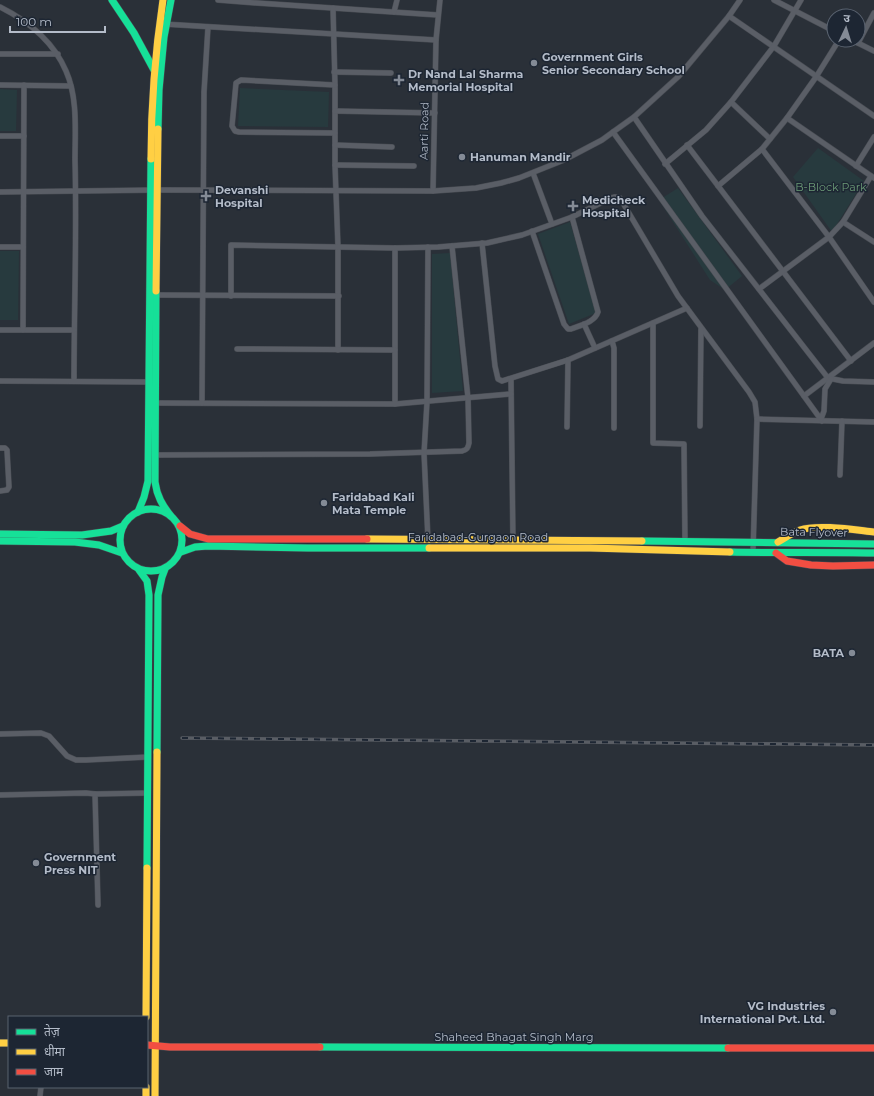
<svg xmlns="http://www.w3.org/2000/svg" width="874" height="1096" viewBox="0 0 874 1096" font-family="Montserrat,'Noto Sans Devanagari',sans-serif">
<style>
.green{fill:#273a3e}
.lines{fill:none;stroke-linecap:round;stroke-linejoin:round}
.street-casing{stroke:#484c53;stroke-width:6}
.fast-casing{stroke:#484c53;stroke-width:8}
.slow-casing{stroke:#484c53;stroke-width:8}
.jam-casing{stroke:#484c53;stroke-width:8}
.street{stroke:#5a5e66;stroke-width:5}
.fast{stroke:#16e098;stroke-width:7}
.slow{stroke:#ffcf43;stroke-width:7}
.jam{stroke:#f24e42;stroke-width:7}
.rail-casing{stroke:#595d64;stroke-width:3.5}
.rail{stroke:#1d2633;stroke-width:2;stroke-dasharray:6;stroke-linecap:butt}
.poi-dot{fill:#848b96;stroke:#1d2633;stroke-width:1.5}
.labels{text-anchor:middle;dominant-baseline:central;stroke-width:3;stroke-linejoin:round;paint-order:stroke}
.poi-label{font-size:11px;font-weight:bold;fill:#b4bcc9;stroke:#1d2633;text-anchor:start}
.street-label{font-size:11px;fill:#b4bcc9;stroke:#1d2633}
.park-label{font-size:11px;fill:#6b9a76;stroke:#1d2633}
</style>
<rect width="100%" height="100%" fill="#2a3038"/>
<!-- green -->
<g class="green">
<path d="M240 88 329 92 328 127 238 126Z"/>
<path d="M0 89 17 90 16 131H0Z"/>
<path d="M818 148 864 181 832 232 793 177Z"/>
<path d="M678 188 742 276 725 290 710 280 659 200Z"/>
<path d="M570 222 596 313 569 324 538 234Z"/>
<path d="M0 251H19L18 320H0Z"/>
<path d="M450 253 463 391 432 393V254Z"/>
</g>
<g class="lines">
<defs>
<g id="street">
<path d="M218 0 257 3 438 15"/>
<path d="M774 0 834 31"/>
<path d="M0 7C28 21 53 41 66 71 78 98 75 131 75 160 77 234 74 308 74 381"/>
<path d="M333 8 335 85V165L338 247V350"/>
<path d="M394 12 397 0"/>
<path d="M729 16 874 116"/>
<path d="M163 24 436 40"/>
<path d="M852 40 874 51"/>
<path d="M858 43 874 13"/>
<path d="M0 54H58"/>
<path d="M334 72 391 73"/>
<path d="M0 85 71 86"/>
<path d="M731 102 770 139"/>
<path d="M335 111 435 113"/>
<path d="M634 117 702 216 828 378 843 381 874 382"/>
<path d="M787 118 874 178"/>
<path d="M613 132 822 421"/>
<path d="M335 133 239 132 235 131 232 126 236 83 241 80 335 85"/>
<path d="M0 136H24"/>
<path d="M335 145 392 147"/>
<path d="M687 145 851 361"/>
<path d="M762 149 829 237 874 302"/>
<path d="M665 164 706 130 731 102 774 46 801 0"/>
<path d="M335 165 414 166"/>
<path d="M856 166 874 137"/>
<path d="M533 173 552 224"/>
<path d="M718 186 762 149 787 118 816 77 839 40"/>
<path d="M433 191 436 40 440 0"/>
<path d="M0 192 157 190 433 191 476 188 501 183 519 178 564 160 602 140 613 132 634 117 679 76 729 16 740 0"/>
<path d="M843 222 874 242"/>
<path d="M532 231 564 324 568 329H571C581 325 595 322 598 312L572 217"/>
<path d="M482 243 495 366 498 379 502 381 568 360 687 308"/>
<path d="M0 247H23"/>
<path d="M395 248V404"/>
<path d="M759 289 829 237 843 222 871 176"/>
<path d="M157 295 339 296"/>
<path d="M231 296V245L395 248 438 247 487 243 522 235 572 217 611 198 615 197 620 198 678 296 749 392 755 402 757 419 753 552"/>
<path d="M653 323V443L684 444 685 542"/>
<path d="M584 324 595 348"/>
<path d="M0 330H74"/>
<path d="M23 330 24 85"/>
<path d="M612 341 614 348V428"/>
<path d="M237 349 395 350"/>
<path d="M511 379 513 542"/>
<path d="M0 381 149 382"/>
<path d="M804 396 874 343"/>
<path d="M156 403 395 404 511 394"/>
<path d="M202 403 204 92 208 27"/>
<path d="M757 419 874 422"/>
<path d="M821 419 824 411 825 389 831 379"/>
<path d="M700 426 701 329"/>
<path d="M567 427 568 360"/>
<path d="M0 448H5L7 450 9 487 7 490 0 491"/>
<path d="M156 455 370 454 462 451C467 450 468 448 469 443L468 398 452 246"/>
<path d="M840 475 842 421"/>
<path d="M428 540 424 453 427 402 428 247"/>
<path d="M0 734 41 733 49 736 67 756 76 760H86L148 757"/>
<path d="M95 794 98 905"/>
<path d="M0 795 86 793 95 794 148 793"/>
<path d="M40 1096 41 1087"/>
</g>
<g id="fast">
<path d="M112 0 134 33 154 70"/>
<path d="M158 129 159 90 164 37 171 0"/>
<path d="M156 291 155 482C157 496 162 505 171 516"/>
<circle cx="151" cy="540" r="31"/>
<path d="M138 512 144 497 148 481 151 159"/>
<path d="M0 534 82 535 111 531 123 526"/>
<path d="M0 541 75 542 99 545 122 553"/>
<path d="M642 541 874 544"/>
<path d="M181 552 195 547 208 546 308 548H429"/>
<path d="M730 552C778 553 826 552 874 553"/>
<path d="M139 570 147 581 149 595 147 868"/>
<path d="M157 752 158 595 162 577 165 569"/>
<path d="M320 1047 728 1048"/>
</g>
<g id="slow">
<path d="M151 159C151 105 155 53 163 0"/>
<path d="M156 291 158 129"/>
<path d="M367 539 642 541"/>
<path d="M778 542C785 538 792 533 800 530 818 524 855 530 874 532"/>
<path d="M429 548H590L730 552"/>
<path d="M146 1017 147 868"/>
<path d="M0 1043H9"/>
<path d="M146 1087V1096"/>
<path d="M155 1096 157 752"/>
</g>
<g id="jam">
<path d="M180 526 190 534 208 539H367"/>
<path d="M776 553 787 561 811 565 833 566 874 565"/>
<path d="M147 1045 170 1047H320"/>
<path d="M728 1048H874"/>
</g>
</defs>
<!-- street casing -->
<use href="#street" class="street-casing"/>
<!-- fast casing -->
<use href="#fast" class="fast-casing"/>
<!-- slow casing -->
<use href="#slow" class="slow-casing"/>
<!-- jam casing -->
<use href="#jam" class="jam-casing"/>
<!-- street -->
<use href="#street" class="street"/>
<!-- fast -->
<use href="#fast" class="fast"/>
<!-- slow -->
<use href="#slow" class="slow"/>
<!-- jam -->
<use href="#jam" class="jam"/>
<defs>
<path id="rail" d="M182 738 874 745"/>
</defs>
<!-- rail casing -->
<use href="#rail" class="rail-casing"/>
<!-- rail -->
<use href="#rail" class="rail"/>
</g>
<!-- markers -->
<g class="poi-dot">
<circle cx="534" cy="63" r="4"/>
<path d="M397 74h4v4h4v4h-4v4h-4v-4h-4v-4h4z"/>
<circle cx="462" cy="157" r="4"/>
<path d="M204 190h4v4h4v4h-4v4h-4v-4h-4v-4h4z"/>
<path d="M571 200h4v4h4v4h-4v4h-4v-4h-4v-4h4z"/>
<circle cx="324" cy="503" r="4"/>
<circle cx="852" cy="653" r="4"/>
<circle cx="36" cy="863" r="4"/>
<circle cx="833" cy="1012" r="4"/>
</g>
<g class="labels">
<!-- poi labels -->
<g class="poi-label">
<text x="542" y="57">Government Girls<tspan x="542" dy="13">Senior Secondary School</tspan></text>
<text x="408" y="74">Dr Nand Lal Sharma<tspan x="408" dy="13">Memorial Hospital</tspan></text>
<text x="470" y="157">Hanuman Mandir</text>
<text x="215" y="190">Devanshi<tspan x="215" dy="13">Hospital</tspan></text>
<text x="582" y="200">Medicheck<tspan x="582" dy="13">Hospital</tspan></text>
<text x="332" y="497">Faridabad Kali<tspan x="332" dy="13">Mata Temple</tspan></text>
<text x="844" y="653" text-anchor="end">BATA</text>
<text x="44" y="857">Government<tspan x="44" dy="13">Press NIT</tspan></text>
<text x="825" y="1006" text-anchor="end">VG Industries<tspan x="825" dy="13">International Pvt. Ltd.</tspan></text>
</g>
<!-- street labels -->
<g class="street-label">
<text transform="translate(424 131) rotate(-89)">Aarti Road</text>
<text transform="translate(814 532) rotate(1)">Bata Flyover</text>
<text x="478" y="537">Faridabad-Gurgaon Road</text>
<text x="514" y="1037">Shaheed Bhagat Singh Marg</text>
</g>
<!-- park labels -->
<g class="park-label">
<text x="831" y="187">B-Block Park</text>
</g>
</g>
<!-- legend -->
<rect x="8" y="1016" width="140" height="72" fill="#1d2633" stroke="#59626f"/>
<rect x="16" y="1029" width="20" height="6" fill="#16e098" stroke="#59626f"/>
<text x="44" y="1036" font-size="12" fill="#b4bcc9">तेज़</text>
<rect x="16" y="1049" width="20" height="6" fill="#ffcf43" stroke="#59626f"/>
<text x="44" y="1056" font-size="12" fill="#b4bcc9">धीमा</text>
<rect x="16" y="1069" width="20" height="6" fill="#f24e42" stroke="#59626f"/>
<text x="44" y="1076" font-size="12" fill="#b4bcc9">जाम</text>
<!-- north arrow -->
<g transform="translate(846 28) rotate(4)"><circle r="19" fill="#1d2633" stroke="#59626f"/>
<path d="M0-3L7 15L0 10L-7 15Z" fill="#848b96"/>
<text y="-6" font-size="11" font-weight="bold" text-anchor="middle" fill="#b4bcc9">उ</text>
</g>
<!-- scale -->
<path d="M10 26v6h95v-6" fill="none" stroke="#b4bcc9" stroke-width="2"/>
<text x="16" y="26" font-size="12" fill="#b4bcc9" stroke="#1d2633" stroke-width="3" paint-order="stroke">100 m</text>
</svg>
